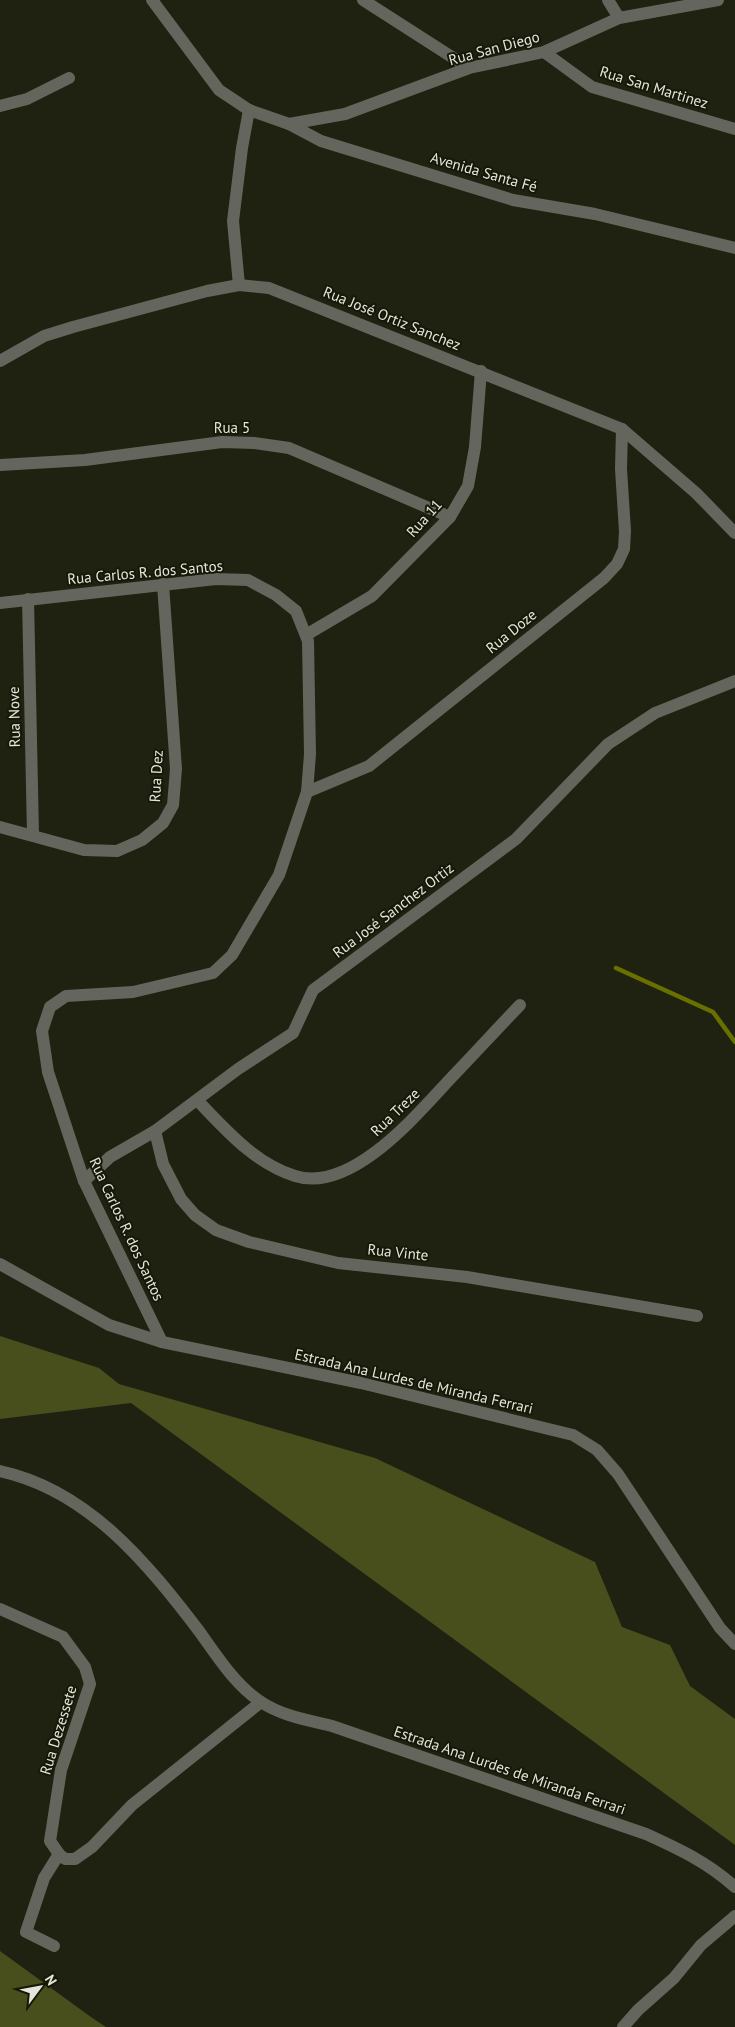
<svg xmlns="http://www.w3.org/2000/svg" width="735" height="2027" viewBox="0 0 735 2027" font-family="'PT Sans',sans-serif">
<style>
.forest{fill:#494e1d}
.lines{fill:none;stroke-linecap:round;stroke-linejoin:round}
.stream{stroke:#687100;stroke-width:4.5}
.minor{stroke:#64665d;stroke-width:12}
.labels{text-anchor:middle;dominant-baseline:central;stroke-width:4;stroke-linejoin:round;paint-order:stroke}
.street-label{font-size:15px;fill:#e4e6db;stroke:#161808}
</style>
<rect width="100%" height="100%" fill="#1f2111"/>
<!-- forest -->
<g class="forest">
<path d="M0 1336 99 1368 119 1384 375 1458 595 1562 622 1627 670 1645 690 1686 735 1719V1845L131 1403 0 1419Z"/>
<path d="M0 1951 91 2017 106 2027H0Z"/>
</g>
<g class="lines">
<!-- stream -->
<path class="stream" d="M616 968 713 1012 735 1042"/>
<!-- minor -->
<g class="minor">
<path d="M152 0 219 90 249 110 289 124 345 114 469 68 544 52 619 18 718 0"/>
<path d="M363 0 469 68"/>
<path d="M608 0 619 18"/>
<path d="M544 52 592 87 735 129"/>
<path d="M0 106 27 99 69 78"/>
<path d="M289 124 321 141 513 200 595 214 735 248"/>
<path d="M239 285 233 221 242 148 249 110"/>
<path d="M0 361 44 336 73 327 207 291 239 285 269 288 622 429 696 493 735 533"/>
<path d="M0 465 85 460 222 442 254 443 289 448 450 517"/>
<path d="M28 599 33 834"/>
<path d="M0 603 216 579 248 580 276 595 296 611 308 641 310 754 307 792 279 875 232 955 213 973 133 992 66 996 50 1007 42 1031 48 1072 84 1181 162 1342"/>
<path d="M306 635 372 596 450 517 468 486 475 447 481 371"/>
<path d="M307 792 369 766 604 578 617 564 624 549 625 531 621 469 622 429"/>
<path d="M0 827 84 850 117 851 142 840 163 823 173 805 176 769 163 584"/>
<path d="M197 1100C226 1130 254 1163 295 1176 352 1194 418 1113 452 1077 475 1053 497 1029 520 1005"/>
<path d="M155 1131 163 1164 181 1199 195 1215 216 1230 249 1242 338 1263 467 1277 697 1316"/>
<path d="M84 1181 110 1157 155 1131 238 1069 293 1033 313 990 516 839 608 744 655 713 735 681"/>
<path d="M0 1264 109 1325 162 1342 361 1383 573 1435 597 1450 618 1474 720 1628 735 1644"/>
<path d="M0 1471C88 1490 147 1563 199 1631 217 1656 235 1685 261 1702 282 1716 308 1720 332 1726L646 1834C679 1849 707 1862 735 1887"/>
<path d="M0 1609 63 1637 85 1667 90 1684 61 1770 50 1841 59 1854 65 1859H75L92 1847 132 1805 261 1702"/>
<path d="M54 1946 26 1932 44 1878 59 1854"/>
<path d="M623 2027 638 2010 674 1978 701 1945 735 1916"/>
</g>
</g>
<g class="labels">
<!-- street labels -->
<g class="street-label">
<text transform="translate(494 48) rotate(-15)">Rua San Diego</text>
<text transform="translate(654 87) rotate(17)">Rua San Martinez</text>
<text transform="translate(484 172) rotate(16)">Avenida Santa Fé</text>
<text transform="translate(392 318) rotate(22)">Rua José Ortiz Sanchez</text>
<text x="232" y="427">Rua 5</text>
<text transform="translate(424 518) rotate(-48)">Rua 11</text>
<text transform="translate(145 572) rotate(-5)">Rua Carlos R. dos Santos</text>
<text transform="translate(511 631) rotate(-39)">Rua Doze</text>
<text transform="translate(14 717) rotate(-91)">Rua Nove</text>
<text transform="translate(156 776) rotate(-87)">Rua Dez</text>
<text transform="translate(393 910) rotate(-37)">Rua José Sanchez Ortiz</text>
<text transform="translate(395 1112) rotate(-44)">Rua Treze</text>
<text transform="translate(127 1229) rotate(65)">Rua Carlos R. dos Santos</text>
<text transform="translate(398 1252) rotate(6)">Rua Vinte</text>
<text transform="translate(414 1381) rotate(13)">Estrada Ana Lurdes de Miranda Ferrari</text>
<text transform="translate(58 1730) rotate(-73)">Rua Dezessete</text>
<text transform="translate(510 1770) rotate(19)">Estrada Ana Lurdes de Miranda Ferrari</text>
</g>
</g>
<!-- north arrow -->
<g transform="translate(40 1987) rotate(58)" stroke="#161808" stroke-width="4" paint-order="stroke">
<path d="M0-4L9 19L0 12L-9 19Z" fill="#e4e6db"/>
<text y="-8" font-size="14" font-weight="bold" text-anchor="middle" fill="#e4e6db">N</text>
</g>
</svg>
